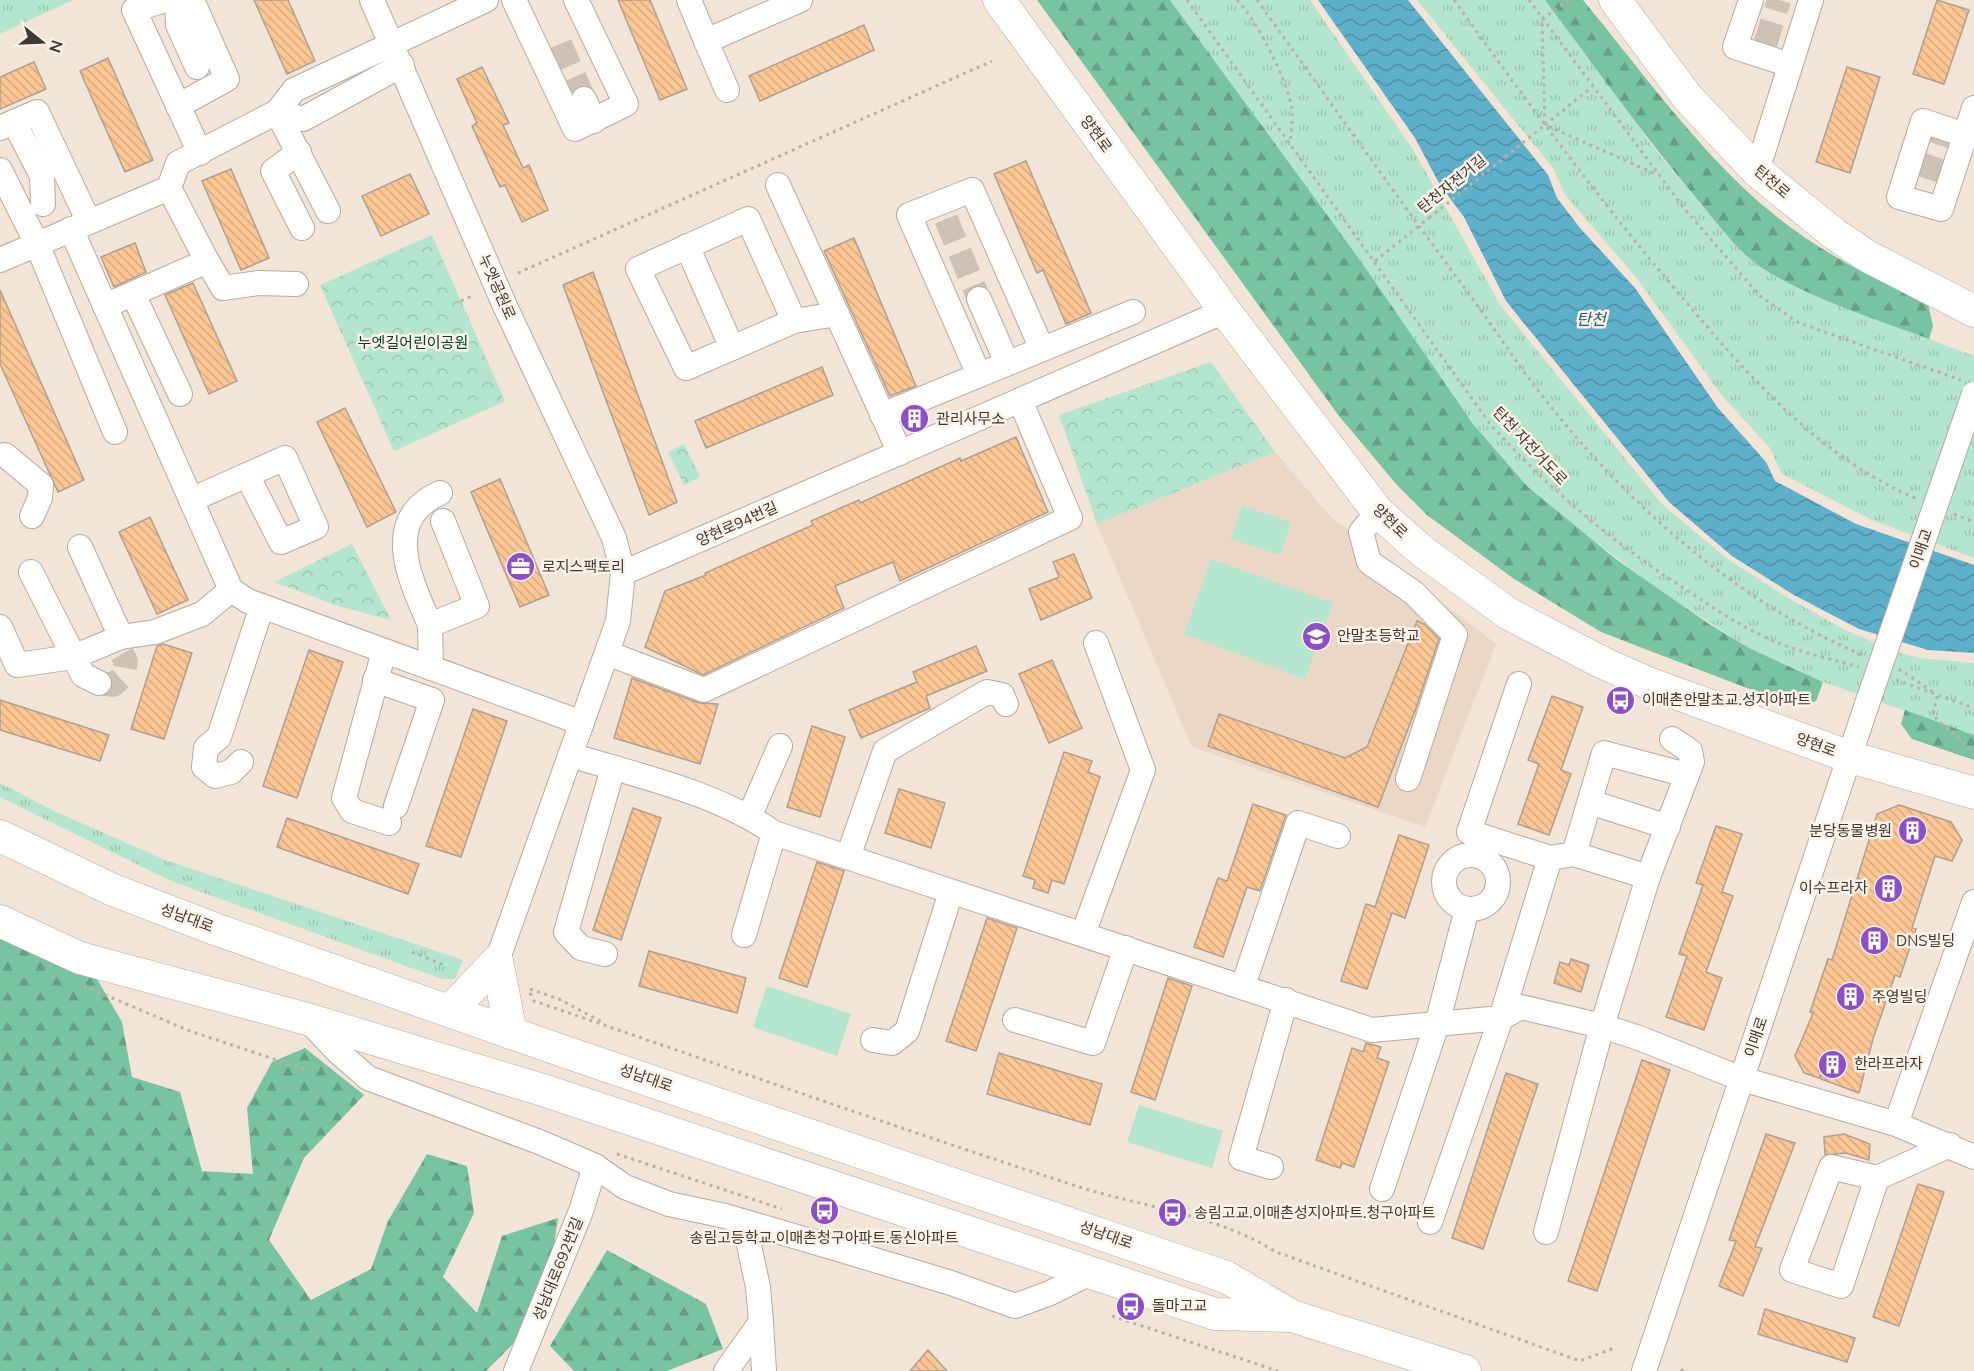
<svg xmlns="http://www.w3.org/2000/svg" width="1974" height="1371" viewBox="0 0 1974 1371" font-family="'Nunito Sans','Noto Sans KR',sans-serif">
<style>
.built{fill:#ebd7c5}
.grass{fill:url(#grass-tufts)}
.forest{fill:url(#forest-firs)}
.park{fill:url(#park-crowns)}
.garden{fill:#b4e5ce}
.water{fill:url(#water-waves)}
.building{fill:url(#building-back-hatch);stroke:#ada094;stroke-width:1.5}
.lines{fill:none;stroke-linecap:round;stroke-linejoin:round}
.minor-tunnel{stroke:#cec2b6;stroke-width:24;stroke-dasharray:24 12;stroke-linecap:butt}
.minor-casing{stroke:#b7aa9d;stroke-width:26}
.major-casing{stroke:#b7aa9d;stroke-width:33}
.path{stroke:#bcb0a6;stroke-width:3;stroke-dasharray:3 4.5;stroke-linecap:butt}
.minor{stroke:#fff;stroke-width:24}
.major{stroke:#fff;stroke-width:32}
.minor-bridge-casing{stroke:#b7aa9d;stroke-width:26;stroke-linecap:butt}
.path-bridge{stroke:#bcb0a6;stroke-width:3;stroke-dasharray:3 4.5;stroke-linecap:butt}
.minor-bridge{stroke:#fff;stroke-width:24}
.labels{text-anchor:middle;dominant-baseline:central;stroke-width:5;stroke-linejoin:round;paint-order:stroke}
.street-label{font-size:15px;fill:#3e3833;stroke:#fdf2e7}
.park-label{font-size:15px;fill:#00402c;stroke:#fdf2e7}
.poi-label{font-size:15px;fill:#3e3833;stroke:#fdf2e7;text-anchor:start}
.water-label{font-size:16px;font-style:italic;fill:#1f6074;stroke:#fdf2e7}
</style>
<defs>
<pattern id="grass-tufts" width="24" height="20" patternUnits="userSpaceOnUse" patternTransform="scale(1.5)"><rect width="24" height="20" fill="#b4e5ce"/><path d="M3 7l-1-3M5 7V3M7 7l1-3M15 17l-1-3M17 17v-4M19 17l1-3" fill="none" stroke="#9cc5b1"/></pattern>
<pattern id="forest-firs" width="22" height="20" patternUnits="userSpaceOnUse" patternTransform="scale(1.5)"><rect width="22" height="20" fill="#78c3a2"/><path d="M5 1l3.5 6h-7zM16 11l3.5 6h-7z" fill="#649f85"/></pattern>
<pattern id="park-crowns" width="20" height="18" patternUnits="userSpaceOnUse" patternTransform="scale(1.5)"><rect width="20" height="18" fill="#b4e5ce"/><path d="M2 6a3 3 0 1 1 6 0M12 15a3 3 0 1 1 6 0" fill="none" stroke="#9cc5b1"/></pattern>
<pattern id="water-waves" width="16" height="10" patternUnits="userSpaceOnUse" patternTransform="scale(1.5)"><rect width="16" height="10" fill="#5dafca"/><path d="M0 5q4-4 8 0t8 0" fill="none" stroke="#4e8fa5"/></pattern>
<pattern id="building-back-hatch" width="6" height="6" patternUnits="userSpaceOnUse" patternTransform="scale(1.5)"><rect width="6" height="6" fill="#fbc693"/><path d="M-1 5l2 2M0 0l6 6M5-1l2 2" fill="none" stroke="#d8ab7f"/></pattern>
</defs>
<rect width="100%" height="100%" fill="#f2e4d7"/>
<!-- built -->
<path class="built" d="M1275 452 1329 515 1496 644 1425 827 1192 747 1097 524Z"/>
<!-- grass -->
<g class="grass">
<path d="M0 0H73L0 34Z"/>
<path d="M1170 0H1310L1412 148 1501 306 1662 504 1726 558 1788 598 1847 631 1897 652 1920 658 1974 663V735L1823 682 1751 649 1663 593 1557 513 1528 487 1473 424 1360 260Z"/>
<path d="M1417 0H1545L1658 153 1736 246 1762 267 1827 301 1974 356V558L1872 520 1782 474 1770 448 1723 397 1635 276 1565 195 1553 168Z"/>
<path d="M0 783 56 812 165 860 463 960 455 979H442L171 881 0 797Z"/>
</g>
<!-- forest -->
<g class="forest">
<path d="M1037 0H1170L1360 260 1473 424 1528 487 1617 560 1709 624 1751 649 1823 682 1816 701 1803 706 1744 687 1601 632 1514 579 1427 515 1397 485 1339 416Z"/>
<path d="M1545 0H1583C1640 69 1702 156 1771 212 1818 251 1872 278 1928 304L1933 326 1929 339C1873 318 1813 300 1762 268 1736 250 1717 223 1697 199 1643 135 1595 67 1545 0Z"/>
<path d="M1905 710 1974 735V760L1912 739 1901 724Z"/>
<path d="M0 926 90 967 122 1022 132 1077 180 1092 202 1171 253 1174 247 1108 272 1062 305 1048 364 1095 304 1158 269 1240 311 1300 371 1269 388 1221 427 1154 467 1166 474 1213 443 1277 477 1313 502 1236 558 1218 544 1313 486 1371H0Z"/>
<path d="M607 1250 706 1304 723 1349 667 1371H574L550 1346Z"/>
</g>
<!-- park -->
<g class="park">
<path d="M432 235 505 401 394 451 320 285Z"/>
<path d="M1211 362 1275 452 1097 524 1059 415Z"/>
<path d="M684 444 700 477 684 485 668 452Z"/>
<path d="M352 544 391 620 338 606 274 582Z"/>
</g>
<!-- garden -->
<g class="garden">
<path d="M1242 506 1291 522 1280 555 1231 539Z"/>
<path d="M1211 559 1333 603 1305 679 1184 634Z"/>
<path d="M767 986 851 1014 837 1056 753 1027Z"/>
<path d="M1139 1105 1223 1131 1212 1168 1127 1142Z"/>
</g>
<!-- water -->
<path class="water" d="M1318 0H1408L1548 175 1557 198 1580 228 1635 288 1718 408 1766 462 1775 481 1856 524 1974 565V653L1928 650 1859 629 1794 595 1732 556 1669 502 1506 301 1464 217 1440 185 1415 138Z"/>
<!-- building -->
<g class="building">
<path d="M254 0H288L315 61 287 74Z"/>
<path d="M618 0H650L687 89 660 100Z"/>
<path d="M1937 0 1969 10 1944 84 1913 74Z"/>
<path d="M864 25 874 50 760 101 749 76Z"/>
<path d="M108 58 153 160 125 172 80 71Z"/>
<path d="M34 62 46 89 0 109V77Z"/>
<path d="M482 67 509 123 503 125 523 168 529 165 548 210 522 222 505 185 500 187 472 126 477 123 457 79Z"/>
<path d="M1847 67 1880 77 1850 173 1816 162Z"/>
<path d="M1026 161 1091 313 1066 324 1043 270 1037 273 994 174Z"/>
<path d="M231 169 269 258 241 270 202 181Z"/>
<path d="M410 174 429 214 381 236 362 196Z"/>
<path d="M854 238 916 386 890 396 824 251Z"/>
<path d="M135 243 146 272 114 287 101 257Z"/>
<path d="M593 272 677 502 649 515 563 285Z"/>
<path d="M193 283 237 381 209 394 165 295Z"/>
<path d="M0 290 84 480 58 492 0 364Z"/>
<path d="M822 367 833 395 706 448 695 421Z"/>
<path d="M345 408 396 512 367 527 317 422Z"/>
<path d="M923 413 927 423 909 431 904 421Z"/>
<path d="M1016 437 1048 512 900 581 893 562 835 586 844 608 703 675 645 647 665 591 706 575 705 573 813 525 811 521 859 500 860 503 960 458 961 461Z"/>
<path d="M500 479 549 595 520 607 471 492Z"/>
<path d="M150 517 188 600 157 614 119 532Z"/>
<path d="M1074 554 1092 598 1041 620 1029 589 1059 577 1053 562Z"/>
<path d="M1417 621 1424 624 1439 639 1416 708 1378 807 1208 746 1219 714 1345 758 1367 747Z"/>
<path d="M163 644 192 653 164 739 131 729 157 646Z"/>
<path d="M976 646 987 671 926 696 930 708 861 738 849 710 917 682 913 672Z"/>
<path d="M309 650 343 662 297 798 263 786Z"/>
<path d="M1052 660 1082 728 1049 743 1019 674Z"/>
<path d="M632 678 699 703 718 704 700 764 614 738Z"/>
<path d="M1552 696 1583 707 1561 770 1571 774 1549 835 1518 824 1539 764 1528 760Z"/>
<path d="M0 700 109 735 100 761 0 730Z"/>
<path d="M473 709 507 721 461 857 426 846Z"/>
<path d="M812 726 845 737 820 817 787 807Z"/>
<path d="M1064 752 1092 761 1088 772 1100 777 1064 884 1052 880 1048 893 1033 888 1035 880 1023 876Z"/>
<path d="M899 789 945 803 931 848 885 833Z"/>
<path d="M1253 804 1286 815 1260 891 1247 887 1223 957 1194 947 1218 878 1227 881Z"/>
<path d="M1899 805 1951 822 1962 840 1952 861 1935 856 1912 928 1916 929 1900 977 1895 975 1873 1039 1859 1093 1821 1079V1074L1819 1078 1804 1073 1795 1056 1813 1013 1810 1012 1828 959 1832 960 1877 814Z"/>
<path d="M633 808 661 818 621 940 593 930Z"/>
<path d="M287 818 419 864 408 894 277 847Z"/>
<path d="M1716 826 1742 834 1722 892 1733 896 1706 972 1722 978 1704 1030 1666 1017 1687 956 1679 954 1703 885 1696 883Z"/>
<path d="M1399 835 1429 845 1405 918 1392 913 1367 989 1341 981 1366 904 1375 907Z"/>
<path d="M817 862 844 871 807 987 779 978Z"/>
<path d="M987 918 1017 928 976 1051 946 1041Z"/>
<path d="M649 951 746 978 737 1013 639 986Z"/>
<path d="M1571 959 1589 965 1581 992 1554 983 1560 962 1569 965Z"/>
<path d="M1168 978 1192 986 1155 1100 1131 1092Z"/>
<path d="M1366 1043 1381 1047 1377 1058 1389 1062 1354 1167 1342 1163 1340 1168 1316 1160 1352 1048 1363 1052Z"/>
<path d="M999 1053 1102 1084 1090 1125 987 1094Z"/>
<path d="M1642 1060 1670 1070 1597 1291 1568 1281Z"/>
<path d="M1506 1073 1538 1084 1483 1249 1452 1238Z"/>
<path d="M1766 1134 1795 1143 1755 1247 1762 1248 1743 1296 1719 1286 1736 1241 1729 1240Z"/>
<path d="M1844 1134 1870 1144 1869 1160 1846 1153 1825 1155 1824 1137Z"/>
<path d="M1918 1184 1944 1192 1899 1326 1873 1317Z"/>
<path d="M1765 1309 1855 1338 1847 1362 1758 1334Z"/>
<path d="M928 1350 947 1371H910Z"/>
</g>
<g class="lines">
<!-- minor-tunnel -->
<g class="minor-tunnel">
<path d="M560 44 584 99"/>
<path d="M1765 45 1779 0"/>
<path d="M1927 179 1940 139"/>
<path d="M946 219 979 299"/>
<path d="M99 683 113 685 123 676 126 661 122 654"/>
</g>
<defs>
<g id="minor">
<path d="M165 0 134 10 200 153"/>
<path d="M177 0 178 25 197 67"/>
<path d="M372 0 505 306 614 538 623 573"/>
<path d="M514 0 575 129 626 104 576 0"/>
<path d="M689 0 706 41 800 0"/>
<path d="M1751 0 1735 47 1790 65"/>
<path d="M706 41 727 90"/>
<path d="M584 99 594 121"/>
<path d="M178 106 227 79 192 0"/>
<path d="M277 112 303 119 402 65"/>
<path d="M277 112 328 211"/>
<path d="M14 122 42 176 43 204"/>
<path d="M0 128 37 112 89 222"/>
<path d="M1965 135 1923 121 1899 197 1941 209 1974 108"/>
<path d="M299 152 273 171 302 228"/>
<path d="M0 170 37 244 115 432"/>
<path d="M1757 171 1811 0"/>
<path d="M778 185 900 453"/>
<path d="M71 229 231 590 248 601 582 723"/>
<path d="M687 246 732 348"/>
<path d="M0 260 169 188 178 163 277 112 294 90 486 0"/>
<path d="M207 261 223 288 258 283 296 284"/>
<path d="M133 294 180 394"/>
<path d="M979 299 1007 363"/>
<path d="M105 306 207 261 169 188"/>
<path d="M794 321 748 219 638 269 686 368 794 321 837 314"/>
<path d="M979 375 909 215 972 190 1042 349"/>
<path d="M882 415 1133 312"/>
<path d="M5 455 41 485 40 498 32 516"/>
<path d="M191 500 285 458 316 527 281 542 247 475"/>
<path d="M1378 512 1361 532 1369 562 1414 593 1455 635 1408 779"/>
<path d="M80 547 121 637"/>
<path d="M31 572 83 675 99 683"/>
<path d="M430 625C411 581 380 520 440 493"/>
<path d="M0 627 17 665 73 657 121 637 155 632 202 614 231 590"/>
<path d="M384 651 344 798 352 811 389 823"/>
<path d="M607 653 704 690 1070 518 1020 400"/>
<path d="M431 668 430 625 477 606 443 521"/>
<path d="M375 680 432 700 396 806"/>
<path d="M1672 739 1690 751 1692 762 1687 775"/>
<path d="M570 755C636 775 718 793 774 833L1372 1030 1501 1018 1521 1007 1602 1026 1639 1038 1742 1079 1896 1124 1974 1157"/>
<path d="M241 762 231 772 215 776 204 767 206 748 219 737 262 606"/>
<path d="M1590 802 1668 827"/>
<path d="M750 815 780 746"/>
<circle cx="1471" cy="882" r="27"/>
<path d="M848 857 885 751 987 692 1002 695 1006 704"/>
<path d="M1550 858 1574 854 1648 877 1687 775 1604 753 1574 854"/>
<path d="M1083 934 1143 770 1096 643"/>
<path d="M744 935 774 833"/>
<path d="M605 954 581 948 566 932 613 768"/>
<path d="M497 961 618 621 623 573 1225 311"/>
<path d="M1243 986 1298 823 1338 836"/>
<path d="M307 1019 338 1052 368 1078 542 1143 595 1166 625 1187 669 1204 725 1216 848 1252 951 1283 1015 1306 1050 1293 1092 1272"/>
<path d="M1015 1020 1093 1043 1126 948"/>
<path d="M873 1040 892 1043 907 1031 951 892"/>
<path d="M1896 1124 1974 902"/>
<path d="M1271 1167 1241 1158 1286 1000"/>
<path d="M1877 1178 1831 1167 1792 1270 1841 1286 1877 1178 1950 1145"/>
<path d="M1382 1189 1437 1024 1467 909"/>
<path d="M1430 1222 1501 1018 1550 858 1469 832 1519 684"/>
<path d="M1546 1232 1602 1026 1648 877"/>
<path d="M761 1322 764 1371"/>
<path d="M516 1371 581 1211 595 1166"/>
<path d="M726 1371 761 1322 758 1287 744 1222"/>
<path d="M1644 1371 1867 704"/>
</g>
<g id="major">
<path d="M999 0 1225 311 1378 512 1422 551 1509 614 1601 662 1648 683 1850 757 1974 793"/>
<path d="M1615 0 1688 98 1757 171 1833 233 1867 256 1974 311"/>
<path d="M0 836 113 890 215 929 554 1048 1226 1277 1292 1316 1465 1371"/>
<path d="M0 921 80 958 307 1019 546 1091 1215 1314 1288 1316"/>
<path d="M497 961 511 1033"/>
<path d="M450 1011 497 961"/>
</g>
</defs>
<!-- minor casing -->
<use href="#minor" class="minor-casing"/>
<!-- major casing -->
<use href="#major" class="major-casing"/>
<!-- path -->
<g class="path">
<path d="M1187 0 1490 424C1549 489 1612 542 1685 589 1715 609 1743 628 1776 642 1802 653 1832 659 1859 667"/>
<path d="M1237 0C1257 20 1288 82 1292 109 1293 120 1291 132 1290 142"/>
<path d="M1257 0C1328 99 1399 200 1472 298 1492 325 1510 353 1530 380 1617 495 1728 597 1862 655"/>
<path d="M1454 0C1525 99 1596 196 1675 289 1745 372 1815 455 1917 499"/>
<path d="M1529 0 1683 207 1760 296 1799 323 1961 380"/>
<path d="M1569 0 1542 19 1545 125 1658 175"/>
<path d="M1545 125 1592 87"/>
<path d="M1375 261 1429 218"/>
<path d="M518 273 992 61"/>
<path d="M461 301 472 296"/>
<path d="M1954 514 1974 522"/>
<path d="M1899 669 1933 692"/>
<path d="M1896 680 1974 708"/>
<path d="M1937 696 1933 715C1945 729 1968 742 1974 756"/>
<path d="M412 952 444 965"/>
<path d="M84 986 190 1031 307 1070"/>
<path d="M530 989 559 999 604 1023"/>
<path d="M530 993 534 1001C713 1062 891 1126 1070 1184 1139 1207 1214 1213 1276 1252L1580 1361 1614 1348"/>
<path d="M617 1154 782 1209"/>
<path d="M1112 1316 1278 1371"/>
<path d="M1681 1369 1683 1371"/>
</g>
<!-- minor -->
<use href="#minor" class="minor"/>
<!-- major -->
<use href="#major" class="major"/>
<defs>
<path id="minor-bridge" d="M1867 704 1974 394"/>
</defs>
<!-- minor-bridge casing -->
<use href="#minor-bridge" class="minor-bridge-casing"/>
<!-- path-bridge -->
<path class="path-bridge" d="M1429 218 1545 125"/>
<!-- minor-bridge -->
<use href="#minor-bridge" class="minor-bridge"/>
</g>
<!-- icons -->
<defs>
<symbol id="building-disc" viewBox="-11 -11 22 22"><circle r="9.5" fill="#8c4fc5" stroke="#fdf2e7"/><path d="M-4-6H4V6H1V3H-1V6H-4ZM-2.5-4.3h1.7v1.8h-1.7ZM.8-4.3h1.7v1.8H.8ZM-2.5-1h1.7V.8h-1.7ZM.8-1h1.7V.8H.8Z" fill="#fff"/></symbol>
<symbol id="office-disc" viewBox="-11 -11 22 22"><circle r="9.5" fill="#8c4fc5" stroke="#fdf2e7"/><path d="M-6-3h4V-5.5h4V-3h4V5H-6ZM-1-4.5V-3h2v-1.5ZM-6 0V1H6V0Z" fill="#fff"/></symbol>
<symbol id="school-disc" viewBox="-11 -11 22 22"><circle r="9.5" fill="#8c4fc5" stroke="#fdf2e7"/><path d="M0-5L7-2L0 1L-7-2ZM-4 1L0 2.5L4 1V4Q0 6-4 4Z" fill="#fff"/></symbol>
<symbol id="bus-disc" viewBox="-11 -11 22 22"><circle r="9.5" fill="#8c4fc5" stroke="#fdf2e7"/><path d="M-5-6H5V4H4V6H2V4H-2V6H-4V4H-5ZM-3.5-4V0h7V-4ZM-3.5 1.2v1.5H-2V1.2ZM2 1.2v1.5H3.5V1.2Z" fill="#fff"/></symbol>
</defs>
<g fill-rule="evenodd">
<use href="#building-disc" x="898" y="402" width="33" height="33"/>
<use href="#office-disc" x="504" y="550" width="33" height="33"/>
<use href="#school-disc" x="1300" y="620" width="33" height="33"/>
<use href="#bus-disc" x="1604" y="684" width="33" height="33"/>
<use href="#building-disc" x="1896" y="814" width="33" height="33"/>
<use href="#building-disc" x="1872" y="872" width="33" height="33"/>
<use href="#building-disc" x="1858" y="924" width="33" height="33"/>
<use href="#building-disc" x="1834" y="980" width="33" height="33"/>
<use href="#building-disc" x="1816" y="1048" width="33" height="33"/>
<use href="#bus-disc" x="808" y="1194" width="33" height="33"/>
<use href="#bus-disc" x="1156" y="1196" width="33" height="33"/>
<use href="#bus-disc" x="1114" y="1290" width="33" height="33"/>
</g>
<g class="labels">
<!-- street labels -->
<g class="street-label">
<text transform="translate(1096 134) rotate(54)">양현로</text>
<text transform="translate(1772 182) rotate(41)">탄천로</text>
<text transform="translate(1452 184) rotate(-39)">탄천자전거길</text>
<text transform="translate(497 287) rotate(66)">누엣공원로</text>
<text transform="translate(1530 446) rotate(47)">탄천 자전거도로</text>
<text transform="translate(1390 521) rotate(44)">양현로</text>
<text transform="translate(737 524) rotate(-24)">양현로94번길</text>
<text transform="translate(1921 549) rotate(-71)">이매교</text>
<text transform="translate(1816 745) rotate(20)">양현로</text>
<text transform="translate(187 918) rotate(20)">성남대로</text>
<text transform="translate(1756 1037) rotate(-71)">이매로</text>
<text transform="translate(646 1078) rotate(19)">성남대로</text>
<text transform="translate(1106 1235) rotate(19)">성남대로</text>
<text transform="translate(558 1269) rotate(-68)">성남대로692번길</text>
</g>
<!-- park labels -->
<g class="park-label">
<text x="413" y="343">누엣길어린이공원</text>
</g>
<!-- poi labels -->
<g class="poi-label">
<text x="936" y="419">관리사무소</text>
<text x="542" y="567">로지스팩토리</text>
<text x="1337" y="636">안말초등학교</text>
<text x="1642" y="700">이매촌안말초교.성지아파트</text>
<text x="1892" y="831" text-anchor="end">분당동물병원</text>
<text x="1868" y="888" text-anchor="end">이수프라자</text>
<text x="1896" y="941">DNS빌딩</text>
<text x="1872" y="997">주영빌딩</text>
<text x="1854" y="1064">한라프라자</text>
<text x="1194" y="1213">송림고교.이매촌성지아파트.청구아파트</text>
<text x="824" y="1238" text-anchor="middle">송림고등학교.이매촌청구아파트.동신아파트</text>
<text x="1152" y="1306">돌마고교</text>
</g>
<!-- water labels -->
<g class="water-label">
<text x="1591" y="320">탄천</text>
</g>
</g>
<!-- north arrow -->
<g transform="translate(42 42) rotate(108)" stroke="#fdf2e7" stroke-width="4.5" paint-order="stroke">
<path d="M0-4.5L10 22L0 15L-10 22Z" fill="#3e3833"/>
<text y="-9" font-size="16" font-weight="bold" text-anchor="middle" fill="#3e3833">N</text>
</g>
</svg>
